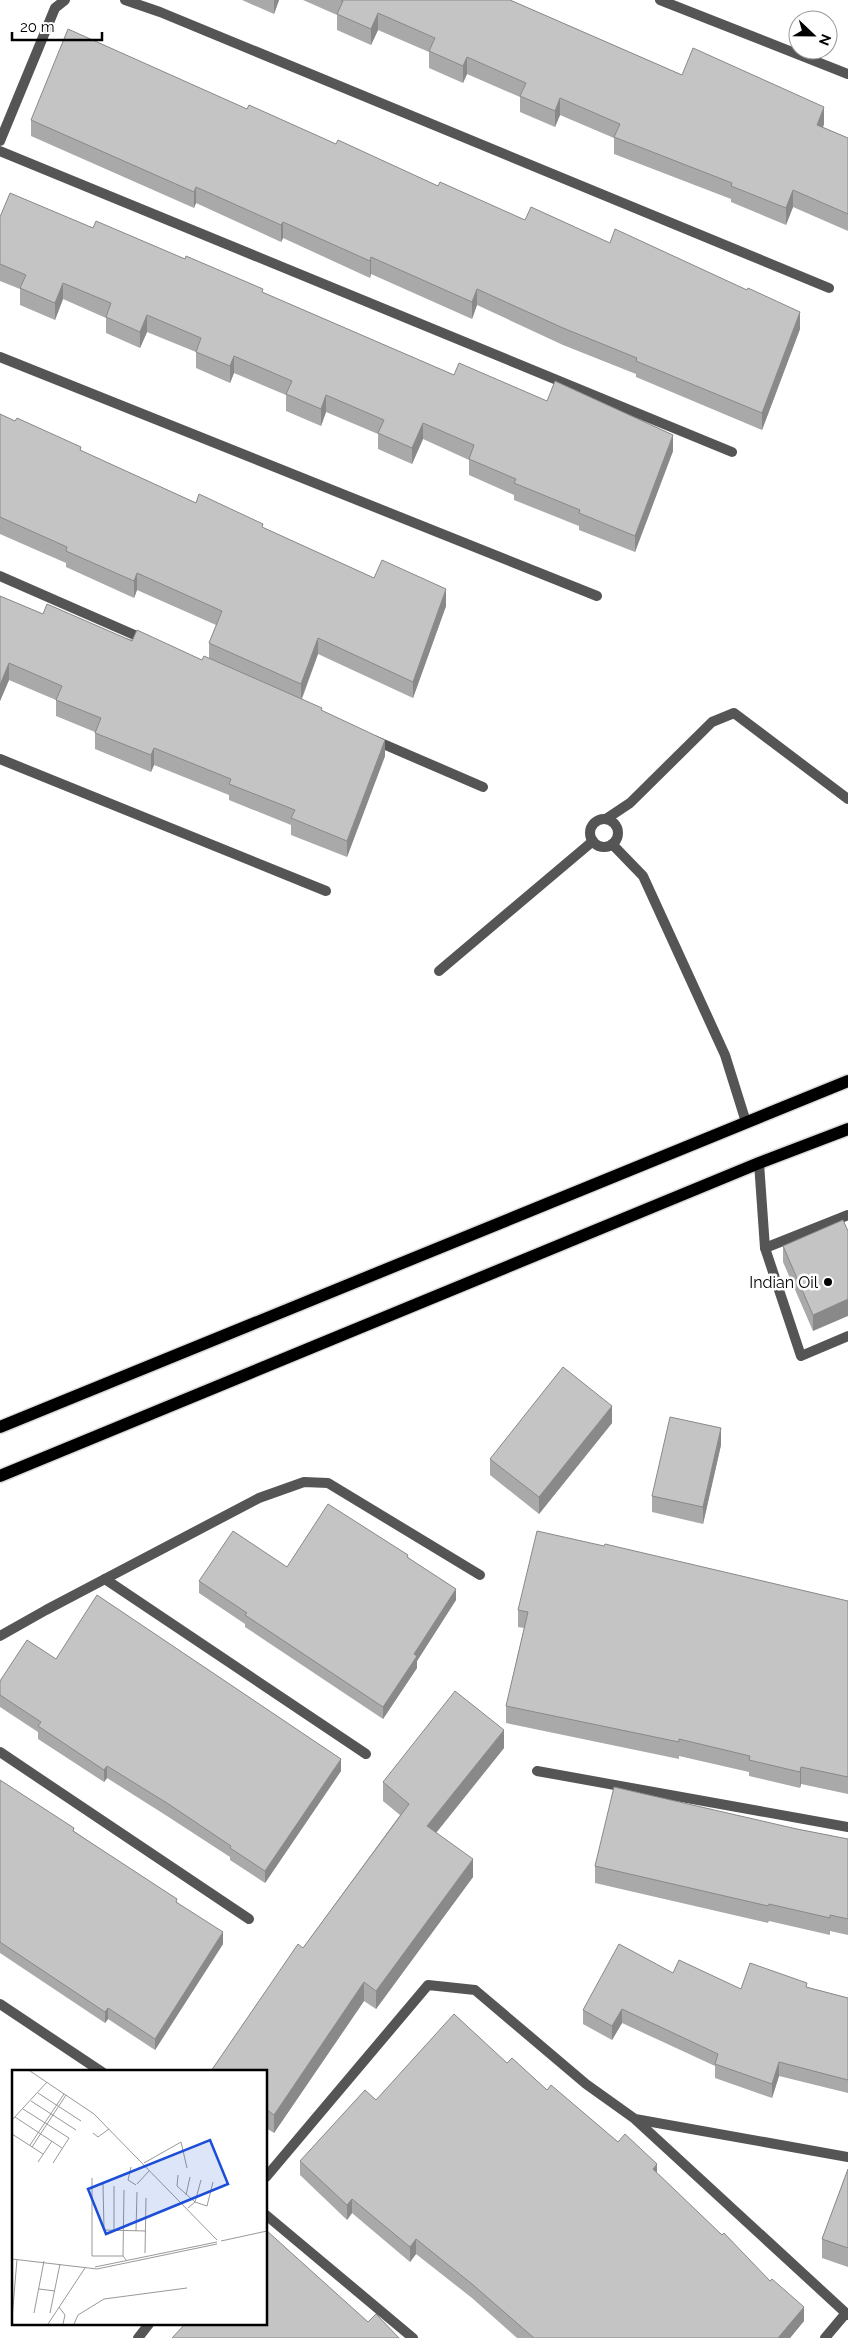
<svg xmlns="http://www.w3.org/2000/svg" width="848" height="2338" viewBox="0 0 848 2338" font-family="Raleway,sans-serif">
<style>
.lines{fill:none;stroke-linecap:round;stroke-linejoin:round}
.primary-casing{stroke:#dbdbdb;stroke-width:15}
.service{stroke:#555;stroke-width:10}
.minor{stroke:#555;stroke-width:10}
.primary{stroke:#000;stroke-width:12}
.wall{fill:#a9a9a9}
.shaded-wall{fill:#898989}
.building{fill:#c4c4c4;stroke:#898989}
.poi-dot{fill:#000;stroke:#fff;stroke-width:2}
.labels{text-anchor:middle;dominant-baseline:central;stroke-width:5;stroke-linejoin:round;paint-order:stroke}
.poi-label{font-size:16px;fill:#000;stroke:#fff;text-anchor:end}
.inset-road{fill:none;stroke:#999;stroke-width:1}
.view{fill:#1d4ed8;fill-opacity:0.15;stroke:#1d4ed8;stroke-width:2.5}
.inset-edge{fill:none;stroke:#000;stroke-width:2.5}
</style>
<rect width="100%" height="100%" fill="#fff"/>
<g class="lines">
<defs>
<g id="primary">
<path d="M0 1427 848 1081"/>
<path d="M0 1476 759 1163 848 1129"/>
</g>
</defs>
<!-- primary casing -->
<use href="#primary" class="primary-casing"/>
<!-- service -->
<g class="service">
<path d="M759 1163 765 1248 801 1356 848 1336"/>
<path d="M765 1248 848 1215"/>
<path d="M636 2120 848 2315"/>
<path d="M266 2177 428 1985 475 1990 586 2084 635 2119 848 2157"/>
<path d="M266 2215 413 2338"/>
<path d="M138 2338 149 2324"/>
<path d="M825 2338 846 2313"/>
</g>
<!-- minor -->
<g class="minor">
<path d="M125 0 160 12 829 288"/>
<path d="M660 0 848 74"/>
<path d="M0 141 55 8 65 0"/>
<path d="M0 151 732 452"/>
<path d="M0 357 597 596"/>
<path d="M0 576 146 640"/>
<path d="M374 740 483 787"/>
<path d="M0 759 326 891"/>
<path d="M606 819 630 803 712 722 734 713 848 799"/>
<circle cx="604" cy="833" r="14"/>
<path d="M612 844 643 876 725 1055 746 1122"/>
<path d="M439 971 593 841"/>
<path d="M105 1579 366 1754"/>
<path d="M0 1636 46 1610 259 1498 304 1482 328 1483 480 1575"/>
<path d="M0 1752 249 1919"/>
<path d="M537 1771 848 1827"/>
<path d="M0 2004 102 2072"/>
</g>
<!-- primary -->
<use href="#primary" class="primary"/>
</g>
<!-- wall -->
<g class="wall">
<path d="M242 0H279L274 14Z"/>
<path d="M303 0H510L682 75 824 124 823 127 848 138V231L793 207 786 225 731 202V199L614 154V138L560 115 555 127 520 112V97L467 74 463 83 429 68V52L378 30 371 45 337 30V15Z"/>
<path d="M247 109 336 144 438 186 800 329 762 430 636 377V374L563 345 477 305 472 319 371 274 370 278 283 238 281 242 196 203 194 208 31 136V120Z"/>
<path d="M0 217 93 228 263 293 454 375 547 401 673 451 635 552 579 530V526L514 500V495L469 475V460L423 439 412 464 378 449V434L326 412 321 426 286 411V395L234 373 230 383 196 368V352L147 332 140 348 106 333V318L63 299 55 320 20 305V289L0 281Z"/>
<path d="M0 414 196 503 263 528 374 578 446 606 413 698 318 654 302 699 322 711 385 756 347 857 291 835V825L229 800V795L154 765 151 772 95 749V732L56 716V700L9 680 0 701V596L43 614 202 660 209 658V643L216 625 137 590 134 598 66 567V563L0 534Z"/>
<path d="M843 1220 813 1331 783 1262V1246Z"/>
<path d="M612 1423 539 1514 490 1475V1459Z"/>
<path d="M721 1445 703 1524 652 1512V1496Z"/>
<path d="M408 1557 456 1600 417 1661V1668L383 1719 245 1627V1624L199 1593V1581L287 1567Z"/>
<path d="M848 1601V1794L801 1784 800 1788 749 1776V1772L679 1756V1759L506 1723V1706L524 1628 518 1627V1610Z"/>
<path d="M56 1659 341 1771 265 1883 230 1860V1857L167 1816 107 1778 104 1782 38 1739V1732L0 1707V1681Z"/>
<path d="M504 1748 436 1833 473 1877 376 2009 364 2001 274 2133 266 2128V2072H211V2071L303 1948 400 1815 383 1801V1782Z"/>
<path d="M0 1780 177 1902 223 1944 155 2050 108 2019 105 2023 0 1953Z"/>
<path d="M797 1829 848 1839V1935L830 1931V1935L769 1921 768 1923 595 1883V1866Z"/>
<path d="M673 1973 741 1989 807 1987 848 1998V2093L779 2076 772 2098 715 2078V2066L622 2023 612 2040 583 2024V2010Z"/>
<path d="M507 2063 618 2142 657 2173 804 2321 790 2338H517L472 2298 416 2254 410 2262 352 2213 347 2220 300 2175V2161L376 2100Z"/>
<path d="M848 2169V2267L822 2258V2239Z"/>
</g>
<!-- shaded-wall -->
<g class="shaded-wall">
<path d="M274 0H279L274 14Z"/>
<path d="M378 13V30L371 45V29Z"/>
<path d="M467 57V74L463 83V66Z"/>
<path d="M560 98V115L555 127V111Z"/>
<path d="M824 107V124L817 142V125Z"/>
<path d="M196 187V203L194 208V192Z"/>
<path d="M793 190V207L786 225V208Z"/>
<path d="M283 222V238L281 242V225Z"/>
<path d="M371 257V274L370 278V261Z"/>
<path d="M63 283V299L55 320V303Z"/>
<path d="M477 289V305L472 319V302Z"/>
<path d="M800 312V329L762 430V413Z"/>
<path d="M147 315V332L140 348V332Z"/>
<path d="M234 356V373L230 383V366Z"/>
<path d="M326 395V412L321 426V409Z"/>
<path d="M423 423V439L412 464V448Z"/>
<path d="M673 435V451L635 552V536Z"/>
<path d="M137 573V590L134 598V581Z"/>
<path d="M446 589V606L413 698V682Z"/>
<path d="M318 638V654L301 700V684Z"/>
<path d="M9 663V680L0 701V685Z"/>
<path d="M385 740V756L347 857V841Z"/>
<path d="M154 748V765L151 772V755Z"/>
<path d="M848 1299V1316L813 1331V1315Z"/>
<path d="M612 1406V1423L539 1514V1497Z"/>
<path d="M721 1428V1445L703 1524V1507Z"/>
<path d="M456 1589V1600L417 1661V1668L383 1719V1707L414 1654Z"/>
<path d="M504 1730V1748L427 1844V1826Z"/>
<path d="M341 1759V1771L265 1883V1871Z"/>
<path d="M107 1766V1778L104 1782V1770Z"/>
<path d="M801 1767V1784L800 1788V1772Z"/>
<path d="M473 1859V1877L376 2009V1991Z"/>
<path d="M223 1932V1944L155 2050V2039Z"/>
<path d="M364 1982V2001L274 2133V2115Z"/>
<path d="M108 2008V2019L105 2023V2012Z"/>
<path d="M622 2009V2023L612 2040V2026Z"/>
<path d="M779 2062V2076L772 2098V2084Z"/>
<path d="M657 2164V2179L653 2169Z"/>
<path d="M352 2199V2213L347 2220V2205Z"/>
<path d="M416 2239V2254L410 2262V2247Z"/>
<path d="M804 2307V2321L790 2338H778Z"/>
</g>
<!-- building -->
<g class="building">
<path d="M341 0H510L682 75 693 48 824 107 817 125 848 138V214L793 190 786 208 731 186 732 183 614 137 620 124 560 98 555 111 520 96 526 83 467 57 463 66 429 51 435 38 378 13 371 29 337 14 343 1Z"/>
<path d="M68 29 247 109 249 105 336 144 338 140 438 186 440 182 525 220 531 207 610 243 615 229 747 290 748 288 800 312 762 413 636 361 637 358 563 328 477 289 472 302 371 257 370 261 283 222 281 225 196 187 194 192 31 120Z"/>
<path d="M10 193 93 228 96 221 185 259 186 256 263 289 262 292 454 375 459 363 547 401 555 381 673 435 635 536 579 513 580 510 514 483 516 479 469 459 474 445 423 423 412 448 378 433 384 420 326 395 321 409 286 394 292 381 234 356 230 366 196 352 201 338 147 315 140 332 106 317 111 303 63 283 55 303 20 288 26 275 0 264V217Z"/>
<path d="M0 414 15 421 17 418 81 447 80 450 196 503 199 494 263 524 262 527 374 578 382 560 446 589 413 682 318 638 301 684 209 643 222 611 137 573 134 581 66 551 67 547 0 517Z"/>
<path d="M0 596 43 614 47 604 132 641 137 630 202 660 204 656 322 708 321 710 385 740 347 841 291 818 295 810 229 784 231 779 154 748 151 755 95 733 101 718 56 700 62 686 9 663 0 685Z"/>
<path d="M843 1220 848 1231V1299L813 1315 783 1246Z"/>
<path d="M563 1367 612 1406 539 1497 490 1459Z"/>
<path d="M670 1417 721 1428 703 1507 652 1496Z"/>
<path d="M328 1504 408 1555 407 1557 456 1589 414 1654 417 1656 383 1707 245 1615 247 1613 199 1581 233 1531 287 1567Z"/>
<path d="M537 1531 604 1546 605 1544 848 1601V1777L801 1767 800 1772 749 1760 750 1756 679 1739V1742L506 1706 528 1612 518 1610Z"/>
<path d="M97 1595 341 1759 265 1871 230 1848 231 1846 167 1803 107 1766 104 1770 38 1726 41 1722 0 1695V1681L27 1640 56 1659Z"/>
<path d="M455 1691 504 1730 427 1826 473 1859 376 1991 364 1982 274 2115 266 2109V2072H212L211 2071 298 1944 303 1948 409 1804 383 1782Z"/>
<path d="M0 1780 74 1828 73 1831 177 1899 176 1902 223 1932 155 2039 108 2008 105 2012 0 1942Z"/>
<path d="M614 1787 797 1829 848 1839V1919L830 1915V1918L769 1904 768 1906 595 1866Z"/>
<path d="M619 1944 673 1973 679 1960 741 1989 750 1963 807 1983 806 1987 848 1998V2080L779 2062 772 2084 715 2064 718 2054 622 2009 612 2026 583 2010Z"/>
<path d="M454 2014 507 2063 512 2058 547 2090 551 2085 618 2142 625 2134 657 2164 653 2169 722 2235 724 2233 770 2281 772 2279 804 2307 778 2338H534L472 2284 416 2239 410 2247 352 2199 347 2205 300 2161 365 2090 376 2100Z"/>
<path d="M848 2169V2248L822 2239Z"/>
<path d="M266 2230 368 2322 376 2314 399 2338H172L185 2324H266Z"/>
</g>
<!-- markers -->
<circle class="poi-dot" cx="828" cy="1282" r="5"/>
<g class="labels">
<!-- poi labels -->
<g class="poi-label">
<text x="818" y="1282">Indian Oil</text>
</g>
</g>
<!-- overview -->
<g transform="translate(12 2070)">
<rect width="255" height="255" fill="#fff"/>
<path class="inset-road" d="M18 1 82 44 205 170M26 23 69 51M19 31 64 60M11 39 57 68 41 93M3 47 50 78M0 50 35 12M81 63 86 67 97 59M0 64 31 84M18 75 52 24M20 77 54 25M26 92 40 71M132 93 169 72 175 98M119 97 116 110 124 115M166 105 165 116 183 132 189 110M80 108V186H111L115 191M91 114 92 160 134 161M125 114 137 101M174 125 178 107M176 138 183 132 195 136 201 112M102 161V116M124 161 125 122M209 171 255 161M133 183 134 128M111 186 112 120M0 189 85 199 205 174M83 197 205 172M27 219 43 221M47 237 53 245 51 254M22 243 32 191M38 243 48 194M0 249 5 189M36 254 73 198M62 254 66 245 92 229 175 218"/>
<path class="view" d="M198 70 216 114 94 164 76 119Z"/>
<rect width="255" height="255" class="inset-edge"/>
</g>
<!-- north arrow -->
<g transform="translate(813 35) rotate(112)"><circle r="24" fill="#ffffff" stroke="#999999"/>
<path d="M0-4L9 19L0 12L-9 19Z" fill="#000000"/>
<text y="-8" font-size="14" font-weight="bold" text-anchor="middle" fill="#000000">N</text>
</g>
<!-- scale -->
<path d="M12 32v8h90v-8" fill="none" stroke="#000000" stroke-width="2.5"/>
<text x="20" y="32" font-size="15" fill="#000000" stroke="#ffffff" stroke-width="4" paint-order="stroke">20 m</text>
</svg>
